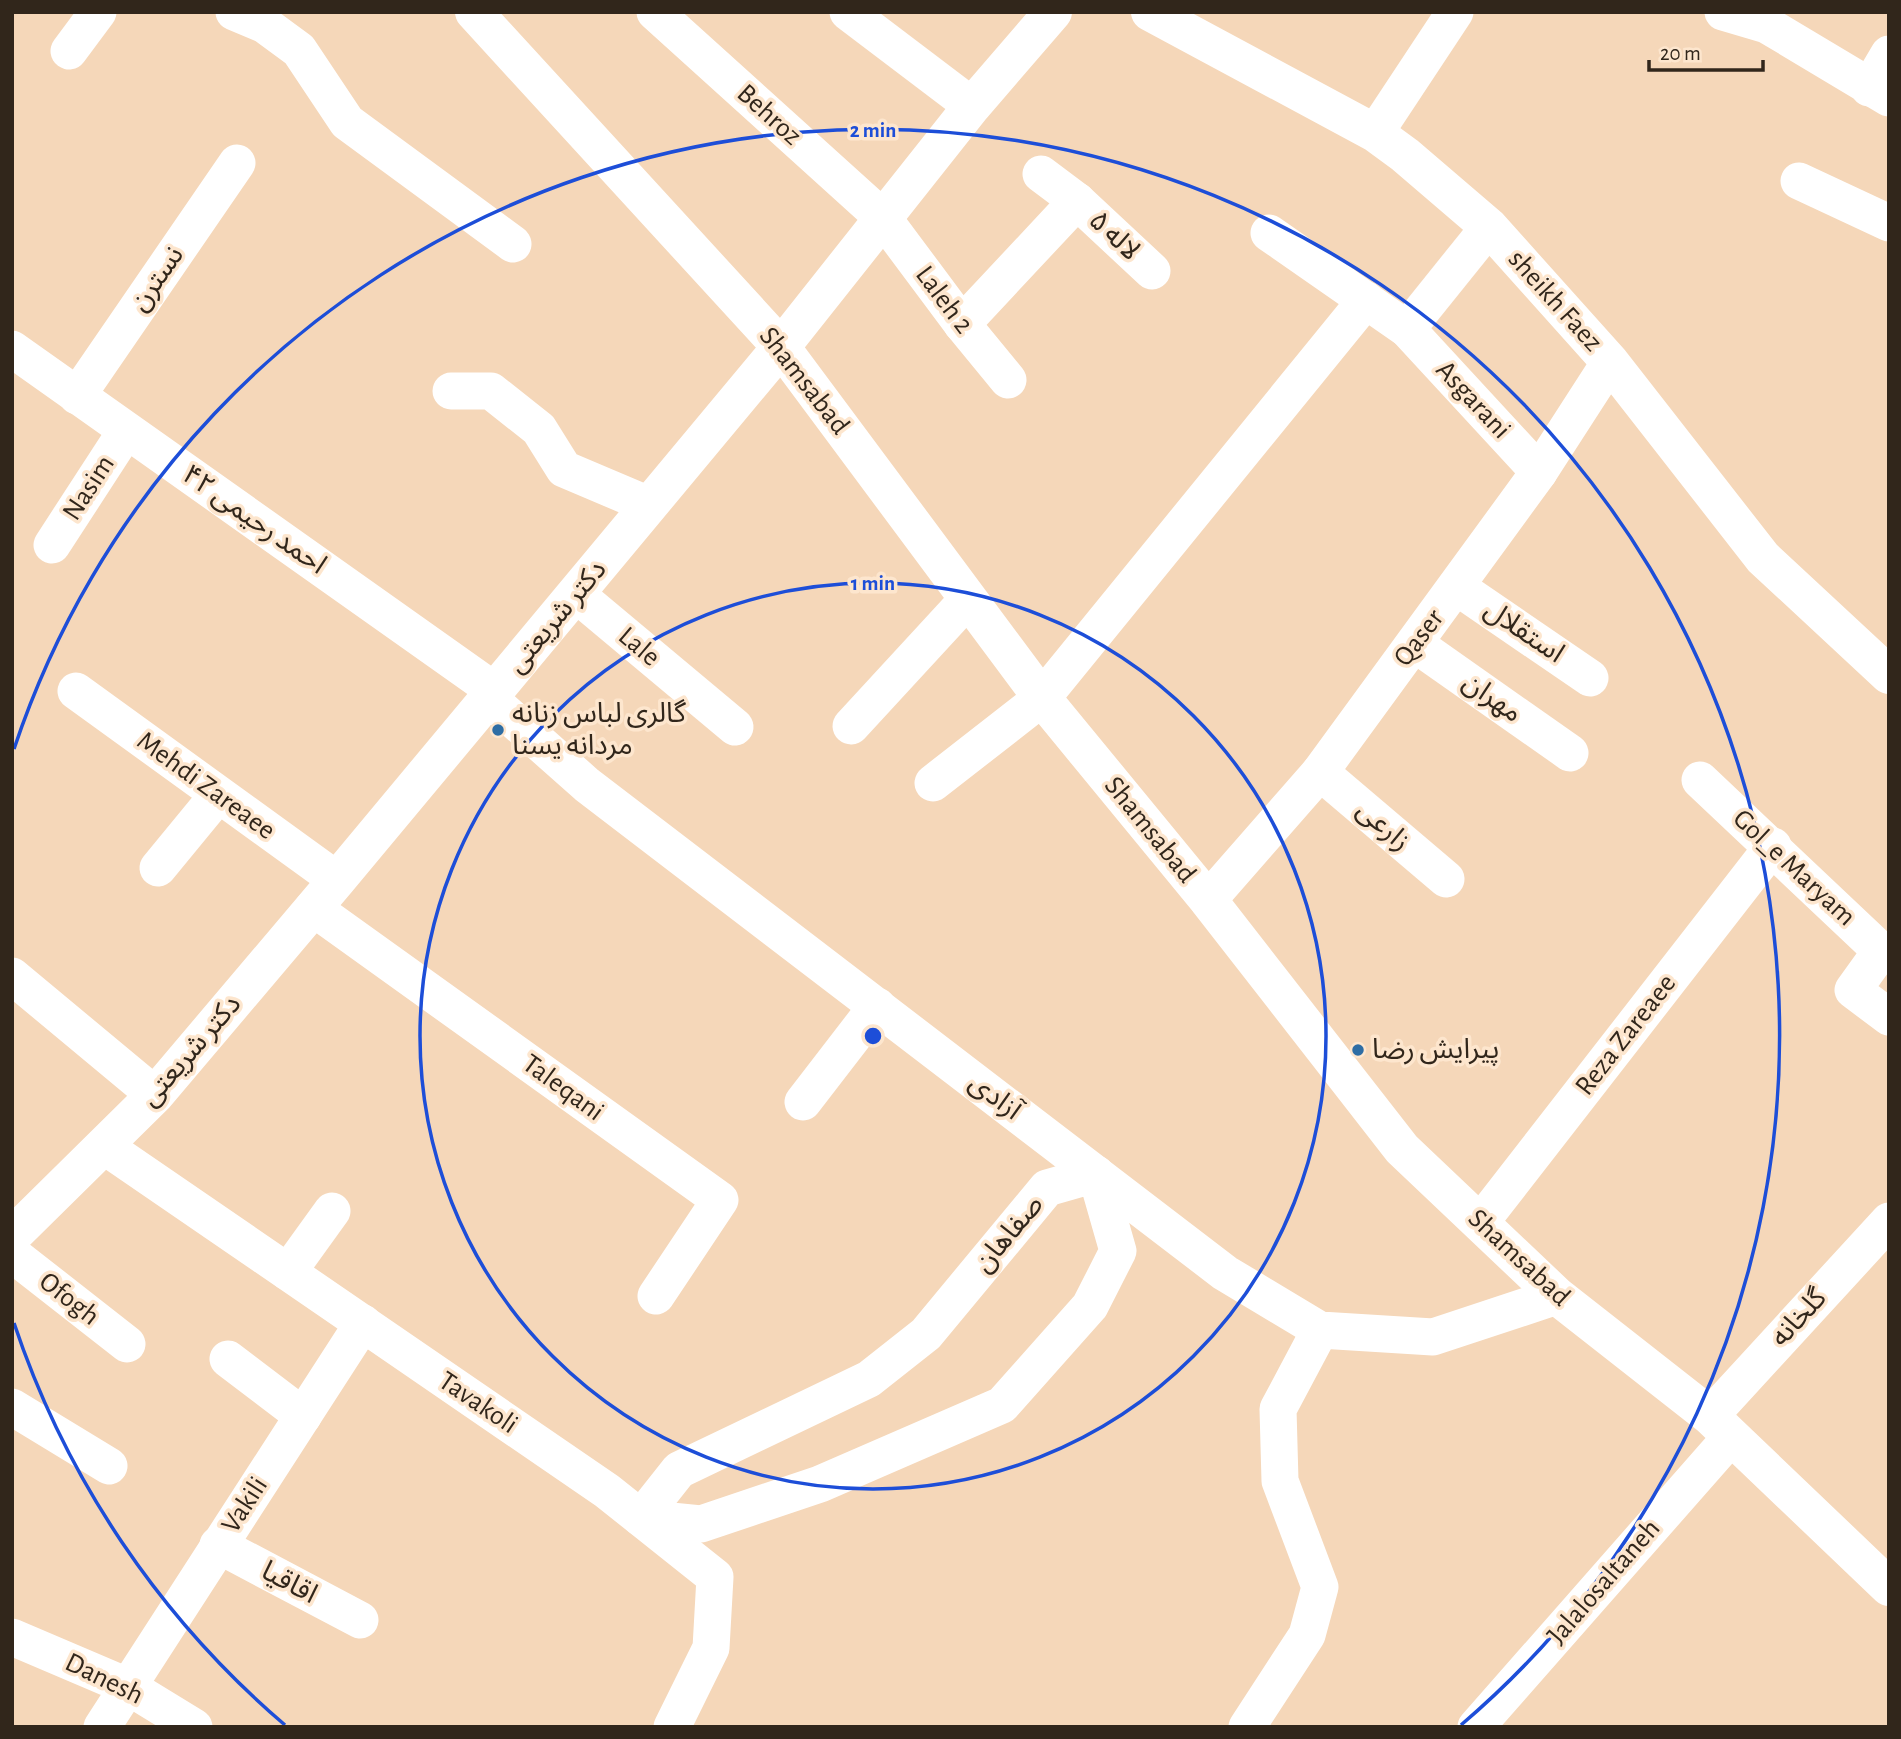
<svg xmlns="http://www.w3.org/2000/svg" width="1901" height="1739" viewBox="0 0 1901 1739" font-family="'Alegreya Sans','Noto Sans Arabic',sans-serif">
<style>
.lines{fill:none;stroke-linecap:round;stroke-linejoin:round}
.street{stroke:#fff;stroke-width:37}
.secondary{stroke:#fff;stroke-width:38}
.ring{fill:none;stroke:#1d4ed8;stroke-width:3.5}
.poi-dot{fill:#2e6da4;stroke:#fde6ce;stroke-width:2.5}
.labels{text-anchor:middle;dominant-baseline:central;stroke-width:7;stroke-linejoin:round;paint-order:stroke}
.street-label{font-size:28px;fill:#31261b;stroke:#fde6ce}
.poi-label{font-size:28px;fill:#31261b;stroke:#fde6ce;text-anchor:start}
.centre{fill:#1d4ed8;stroke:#fde6ce;stroke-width:3.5}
.ring-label{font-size:21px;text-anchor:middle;font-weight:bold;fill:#1d4ed8;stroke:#fde6ce;stroke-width:7;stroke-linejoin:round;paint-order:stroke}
</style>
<rect width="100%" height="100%" fill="#f5d7b9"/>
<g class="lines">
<!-- street -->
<g class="street">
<path d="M234 12 265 25 299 50 347 122 513 244"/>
<path d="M655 12 883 218 962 324 1008 380"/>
<path d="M848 12 972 106"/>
<path d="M1723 12 1767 25 1889 98"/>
<path d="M69 51 98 12"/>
<path d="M1869 88 1889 54"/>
<path d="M1375 133 1455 12"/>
<path d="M1041 174 1077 201 1152 271"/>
<path d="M1799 181 1889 223"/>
<path d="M1269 233 1407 329 1539 472"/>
<path d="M962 324 1077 201"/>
<path d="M1407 329 1489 227"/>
<path d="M12 349 495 691"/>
<path d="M451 391H491L539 429 564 469 649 505"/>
<path d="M77 396 237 163"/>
<path d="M52 545 126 431"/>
<path d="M1457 587 1590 678"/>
<path d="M576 594 735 727"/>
<path d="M1415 644 1570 753"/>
<path d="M76 691 337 880"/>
<path d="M489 698 587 785 1225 1273 1320 1330 1433 1337 1557 1296"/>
<path d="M851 726 968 599"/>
<path d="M1320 772 1446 879"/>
<path d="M1700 780 1881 951 1853 990 1889 1017"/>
<path d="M933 783 1042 698 1366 300"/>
<path d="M158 868 218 795"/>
<path d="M1208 900 1320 772 1539 472 1610 362"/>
<path d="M313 908 720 1200 656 1296"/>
<path d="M12 976 155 1095"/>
<path d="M803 1102 877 1006"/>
<path d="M104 1146 607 1491 715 1577 711 1648 672 1727"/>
<path d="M1096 1174 1118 1251 1090 1306 1002 1405 820 1484 701 1524 641 1518 679 1470 869 1379 926 1334 1047 1188Z"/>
<path d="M1480 1223 1773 846"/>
<path d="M12 1254 127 1344"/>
<path d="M288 1272 332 1211"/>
<path d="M228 1359 303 1416"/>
<path d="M12 1407 109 1466"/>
<path d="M1710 1416 1889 1221"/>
<path d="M218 1545 360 1620"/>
<path d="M12 1637 127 1686 194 1727"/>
<path d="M102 1727 363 1323"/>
<path d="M1247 1727 1307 1635 1320 1587 1280 1481 1278 1409 1320 1330"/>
<path d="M1476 1727 1731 1437"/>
</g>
<!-- secondary -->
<g class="secondary">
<path d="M474 12 781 347 1042 698 1208 900 1402 1149 1557 1296 1710 1416 1889 1587"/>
<path d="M1150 12 1375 133 1405 155 1489 227 1610 362 1763 558 1889 675"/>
<path d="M12 1236 155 1095 337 880 781 347 972 106 1053 12"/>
</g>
</g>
<!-- distance rings -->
<g class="ring">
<circle cx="873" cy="1036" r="453"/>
<path d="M285 1725A906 906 0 0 1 14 1323M14 749A906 906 0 1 1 1461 1725"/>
</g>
<!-- markers -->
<g class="poi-dot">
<circle cx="498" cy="730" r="7"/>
<circle cx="1358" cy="1050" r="7"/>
</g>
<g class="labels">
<!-- street labels -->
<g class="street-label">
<text transform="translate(769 115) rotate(42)">Behroz</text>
<text transform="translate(1114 236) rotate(43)">لاله ۵</text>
<text transform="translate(157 279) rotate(-55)">نسترن</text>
<text transform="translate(944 300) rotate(53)">Laleh 2</text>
<text transform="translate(1555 301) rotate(48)">sheikh Faez</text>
<text transform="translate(804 381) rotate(52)">Shamsabad</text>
<text transform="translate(1473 400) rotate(47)">Asgarani</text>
<text transform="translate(89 488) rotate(-57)">Nasim</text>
<text transform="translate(254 520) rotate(35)">۴۲ احمد رحیمی</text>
<text transform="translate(557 617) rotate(-50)">دکتر شریعتی</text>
<text transform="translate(1524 632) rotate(34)">استقلال</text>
<text transform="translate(1419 638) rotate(-53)">Qaser</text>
<text transform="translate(639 647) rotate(40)">Lale</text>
<text transform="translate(1492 698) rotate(35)">مهران</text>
<text transform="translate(206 786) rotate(36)">Mehdi Zareaee</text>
<text transform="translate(1383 826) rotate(41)">زارعی</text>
<text transform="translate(1150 830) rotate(51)">Shamsabad</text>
<text transform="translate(1794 868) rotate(43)">Gol_e Maryam</text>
<text transform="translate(1626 1035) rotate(-52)">Reza Zareaee</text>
<text transform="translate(191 1051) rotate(-49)">دکتر شریعتی</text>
<text transform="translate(563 1088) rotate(36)">Taleqani</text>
<text transform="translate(995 1097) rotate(37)">آزادی</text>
<text transform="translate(1009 1234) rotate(-50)">صفاهان</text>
<text transform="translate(1519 1258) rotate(43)">Shamsabad</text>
<text transform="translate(69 1299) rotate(38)">Ofogh</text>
<text transform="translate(1799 1318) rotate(-47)">گلخانه</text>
<text transform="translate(478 1403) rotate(34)">Tavakoli</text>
<text transform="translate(245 1505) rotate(-57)">Vakili</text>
<text transform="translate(1604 1582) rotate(-49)">Jalalosaltaneh</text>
<text transform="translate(289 1583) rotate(28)">اقاقیا</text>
<text transform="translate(104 1679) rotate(26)">Danesh</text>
</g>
<!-- poi labels -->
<g class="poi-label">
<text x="512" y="714">گالری لباس زنانه<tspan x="512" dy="32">مردانه یسنا</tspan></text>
<text x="1372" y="1050">پیرایش رضا</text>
</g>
</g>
<circle cx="873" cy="1036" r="10" class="centre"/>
<g class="ring-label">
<text x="873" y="137">2 min</text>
<text x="873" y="590">1 min</text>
</g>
<!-- border -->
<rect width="1901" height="1739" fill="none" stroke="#31261b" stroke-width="28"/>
<!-- scale -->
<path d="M1649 60v10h114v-10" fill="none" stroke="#31261b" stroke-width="3.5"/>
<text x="1660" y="60" font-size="21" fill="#31261b" stroke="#fde6ce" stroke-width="5" paint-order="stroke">20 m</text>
</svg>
